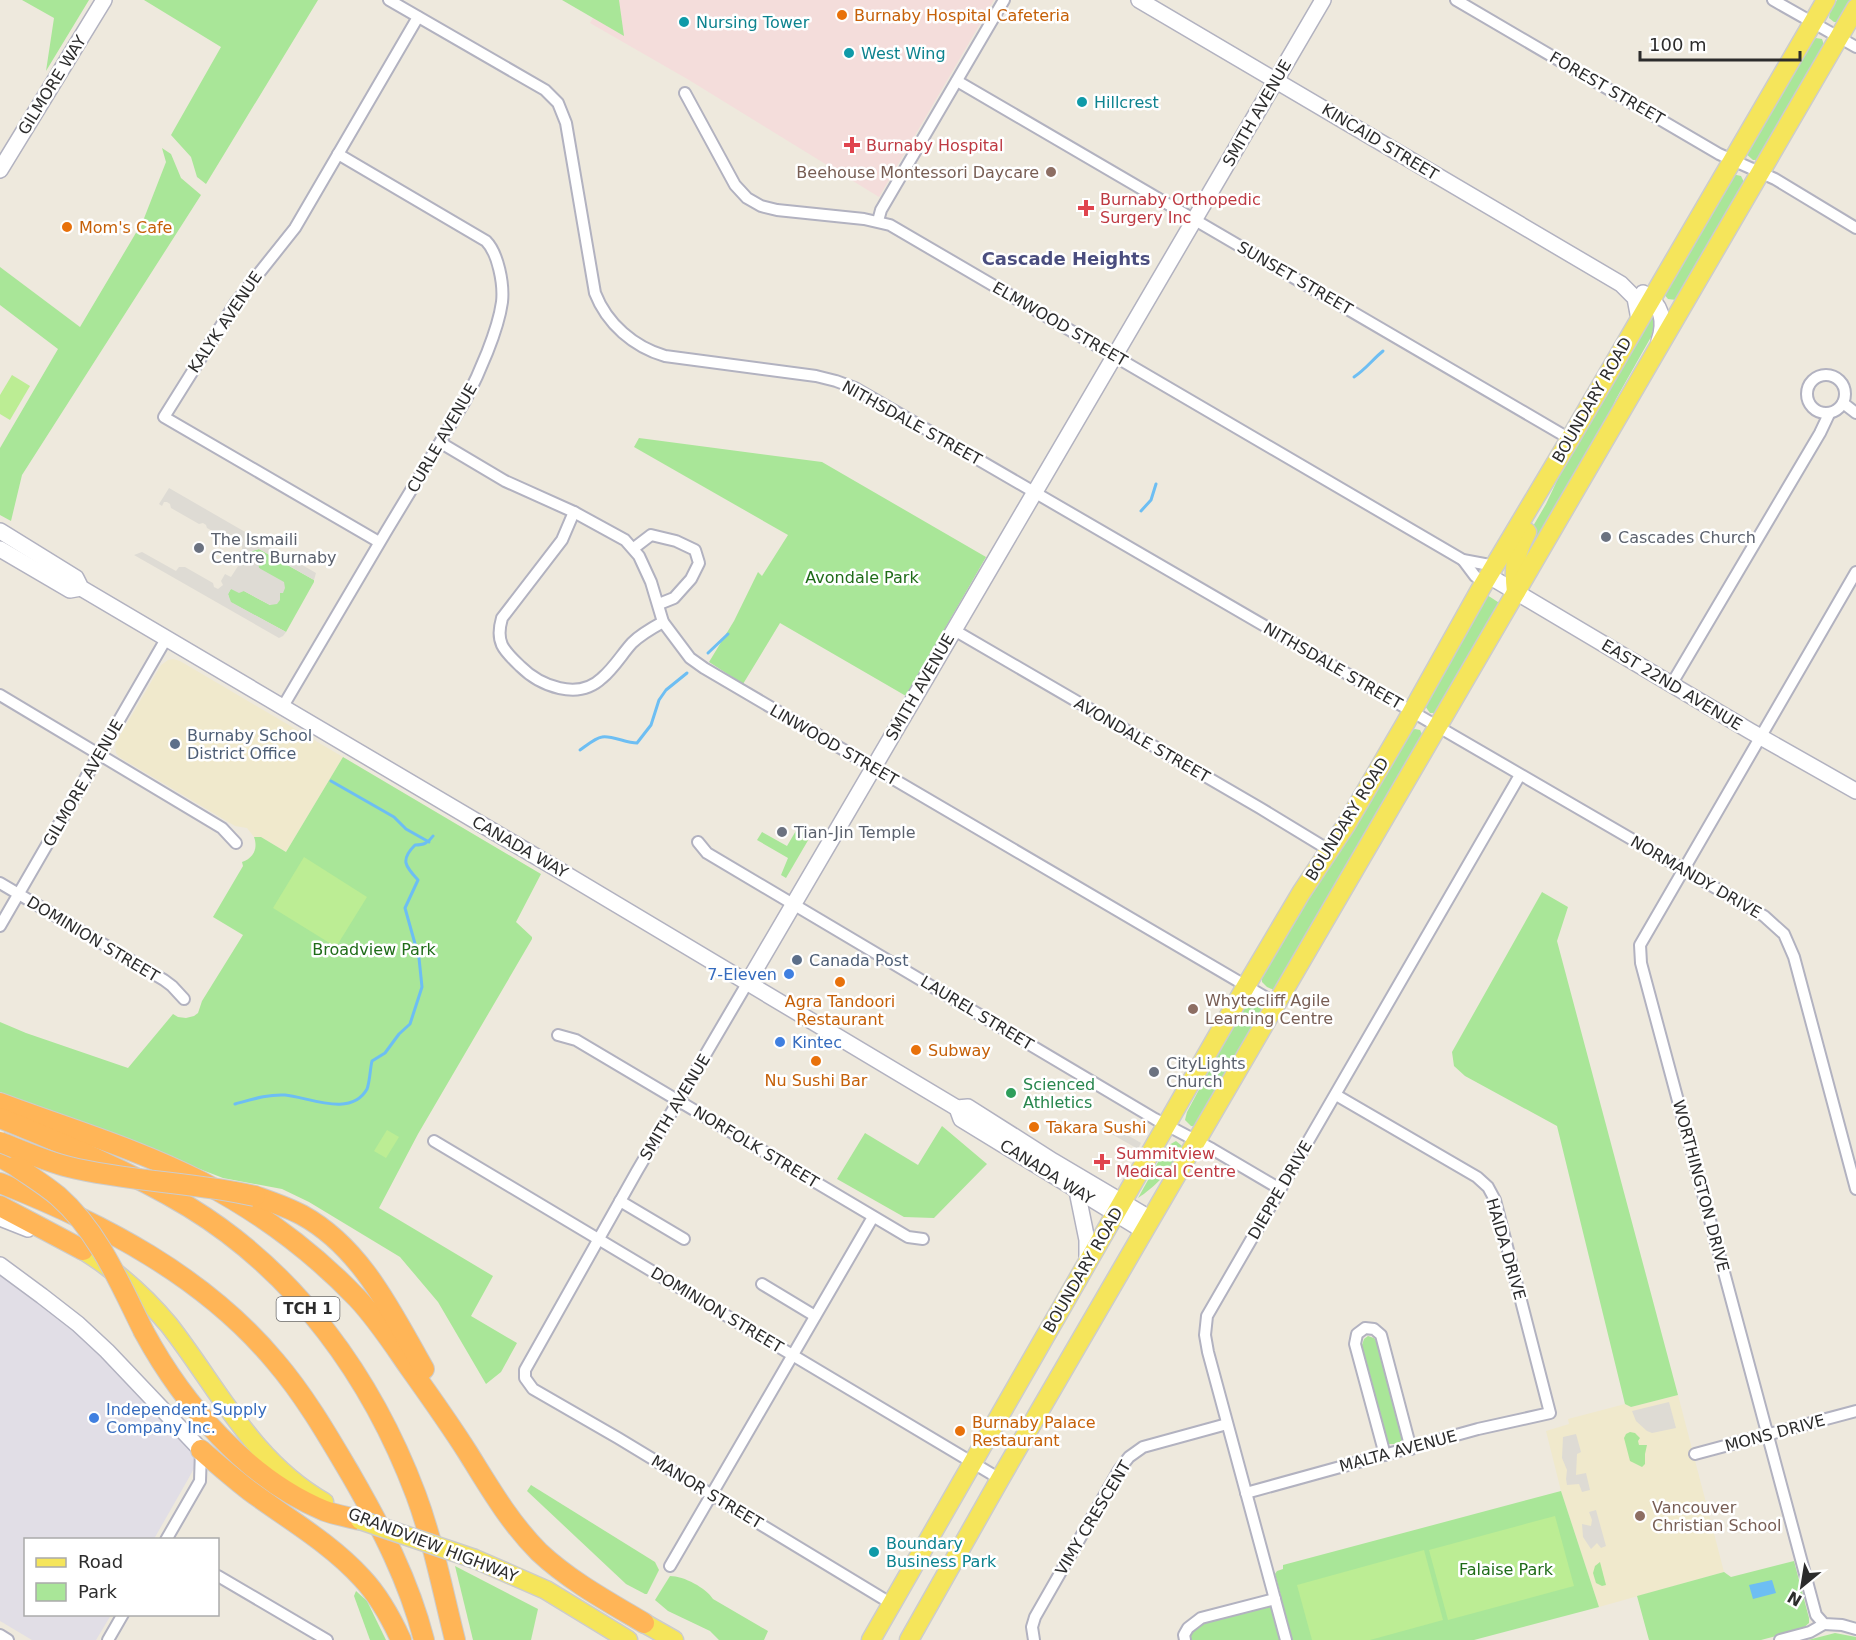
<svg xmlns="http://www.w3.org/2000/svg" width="1856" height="1640" viewBox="0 0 1856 1640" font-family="'DejaVu Sans',sans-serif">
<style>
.industrial{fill:#e1dee6}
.education{fill:#f0e9cc}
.medical{fill:#f4dddb}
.green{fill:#a9e698}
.pitch{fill:#bced94}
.plaza{fill:#dedbd4}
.water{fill:#6dbef3}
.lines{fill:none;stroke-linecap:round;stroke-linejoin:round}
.stream{stroke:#6dbef3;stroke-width:3}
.street-casing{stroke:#b2b2c0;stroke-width:14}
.secondary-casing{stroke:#b2b2c0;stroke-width:18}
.primary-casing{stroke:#ccc;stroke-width:21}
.highway-casing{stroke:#ccc;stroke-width:22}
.street{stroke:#fff;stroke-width:10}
.secondary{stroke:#fff;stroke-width:15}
.primary{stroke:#f5e55b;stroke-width:18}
.highway{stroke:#ffb557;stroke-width:20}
.primary-bridge-casing{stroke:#ccc;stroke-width:21;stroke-linecap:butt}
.highway-bridge-casing{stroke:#ccc;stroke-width:22;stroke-linecap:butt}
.primary-bridge{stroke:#f5e55b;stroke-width:18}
.highway-bridge{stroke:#ffb557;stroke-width:20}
.food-dot{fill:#e8710a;stroke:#fff;stroke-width:2}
.culture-dot{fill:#0f9aa8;stroke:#fff;stroke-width:2}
.health-dot{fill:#e0444e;stroke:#fff;stroke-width:2}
.education-dot{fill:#8d6e63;stroke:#fff;stroke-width:2}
.worship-dot{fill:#6b7280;stroke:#fff;stroke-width:2}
.service-dot{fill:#5c6f8a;stroke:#fff;stroke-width:2}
.shop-dot{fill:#3f7fe0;stroke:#fff;stroke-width:2}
.leisure-dot{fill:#2e9e5b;stroke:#fff;stroke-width:2}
.labels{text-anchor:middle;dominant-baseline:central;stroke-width:5;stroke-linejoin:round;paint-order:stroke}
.shield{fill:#fff;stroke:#6b6b6b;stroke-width:1.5}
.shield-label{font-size:15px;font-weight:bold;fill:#2c2c2c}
.food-label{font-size:16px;fill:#c56008;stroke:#fff;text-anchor:start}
.culture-label{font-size:16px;fill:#0d838f;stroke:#fff;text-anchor:start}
.street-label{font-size:16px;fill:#2c2c2c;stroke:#fff}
.health-label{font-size:16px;fill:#be3a42;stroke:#fff;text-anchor:start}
.education-label{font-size:16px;fill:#785e54;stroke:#fff;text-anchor:start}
.worship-label{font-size:16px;fill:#5b616d;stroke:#fff;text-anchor:start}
.park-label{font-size:16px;fill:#1f6c18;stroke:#fff}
.service-label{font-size:16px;fill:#4e5e75;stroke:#fff;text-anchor:start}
.shop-label{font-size:16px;fill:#366cbe;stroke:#fff;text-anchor:start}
.leisure-label{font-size:16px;fill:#27864d;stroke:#fff;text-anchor:start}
.neighbourhood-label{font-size:18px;font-weight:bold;fill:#4a4d7e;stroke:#fff}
</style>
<rect width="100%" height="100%" fill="#eee9dd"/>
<!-- industrial -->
<path class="industrial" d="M0 1272 78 1331 197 1456 196 1464 191 1474 154 1539 26 1540V1614L111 1615 96 1640H32L0 1621Z"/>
<!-- education -->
<g class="education">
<path d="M173 659 180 661 343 757 286 852 261 837H254L247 828 235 826 119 757 116 753 115 744 161 665 168 660Z"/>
<path d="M1678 1395 1724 1572 1599 1607 1561 1491 1546 1431 1569 1424 1568 1419 1625 1404 1631 1407Z"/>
</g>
<!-- medical -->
<path class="medical" d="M603 0H994L879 197 689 80 590 23Z"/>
<!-- green -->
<g class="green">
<path d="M22 0H89L46 71 54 18Z"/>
<path d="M144 0H318L206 184 197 177 191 157 171 135 221 47Z"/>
<path d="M563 0H619L624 36 562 0Z"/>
<path d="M1837 0H1854L1839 22H1834L1829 18 1830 12Z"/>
<path d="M1816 38 1822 39 1825 48 1758 160H1753L1745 153 1813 40Z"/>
<path d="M162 148 171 154 181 178 201 195 22 475 11 521 0 515V448L58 349 0 305V267L80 327 143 221 166 162Z"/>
<path d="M1732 174 1741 176 1745 184 1676 300 1668 299 1663 293Z"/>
<path d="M1652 314 1654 315 1655 323 1651 337 1616 399 1603 427 1521 570 1529 533 1546 504 1564 466Z"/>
<path d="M639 438 822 462 986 557 906 696 780 623 743 684 709 662 734 621 758 572 762 576 788 535 634 447Z"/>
<path d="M259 549 314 580V582L286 632 230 602 228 594 231 588 244 591 270 605 280 593 249 556 252 551Z"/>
<path d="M1487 595 1501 604 1437 713H1430L1425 706Z"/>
<path d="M1415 729 1420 730 1423 736 1274 990 1267 987 1262 982V974L1410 731Z"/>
<path d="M343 757 541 874 516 922 532 937V939L418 1134 379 1208 493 1276 471 1316 517 1343 501 1372 486 1384 438 1302 400 1257 309 1202 282 1189 223 1178 0 1092V1022L26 1033 128 1068 173 1014 178 1017 186 1018 194 1016 198 1013 202 1001 243 935 213 917 243 866 242 862C254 858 258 848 254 837H261L286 852Z"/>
<path d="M797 829 810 837 786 878 781 875 788 858 757 840 762 832 787 846Z"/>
<path d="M1542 892 1568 907 1557 941 1678 1395 1631 1407 1625 1404 1557 1126 1465 1076 1454 1066 1452 1052Z"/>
<path d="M1249 1003H1254L1263 1010 1198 1127 1191 1126 1185 1120 1187 1112 1244 1006Z"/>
<path d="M942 1126 987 1164 934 1218 904 1217 837 1179 865 1133 918 1165Z"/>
<path d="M1176 1141 1182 1146C1181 1163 1152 1189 1138 1198L1167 1146Z"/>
<path d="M1368 1336 1374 1338 1378 1344 1403 1436 1402 1440 1397 1444H1389L1386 1441 1362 1354V1345L1364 1339Z"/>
<path d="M1630 1432 1635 1433 1640 1438 1638 1441 1639 1445H1647L1645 1454V1464L1642 1467 1630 1461 1624 1438 1626 1434Z"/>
<path d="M531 1485 655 1562 659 1570 647 1594H645L626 1584 527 1491Z"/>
<path d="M1561 1491 1599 1607 1474 1640H1188L1190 1632 1200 1623 1282 1600 1275 1574 1277 1571 1283 1569V1565Z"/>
<path d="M1794 1561 1809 1618V1623L1802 1629 1761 1640H1649L1637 1596 1724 1572 1731 1577Z"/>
<path d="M1600 1562 1606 1585 1602 1586 1596 1583 1593 1573 1595 1566Z"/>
<path d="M455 1566 538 1609 531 1640H473Z"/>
<path d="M670 1576C684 1576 706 1588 713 1599L768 1631 764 1640H719L710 1631 668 1611 655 1600Z"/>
<path d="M356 1591 367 1601 386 1640H370L354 1596Z"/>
<path d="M1835 1633 1856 1637V1640H1808Z"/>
</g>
<!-- pitch -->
<g class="pitch">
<path d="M12 375 30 386 10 420 0 414V395Z"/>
<path d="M304 857 367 897 336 947 273 908Z"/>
<path d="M387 1130 399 1137 386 1158 374 1151Z"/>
<path d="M1555 1516 1574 1586 1448 1620 1429 1550Z"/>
<path d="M1424 1550 1443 1620 1370 1640H1312L1297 1585Z"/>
</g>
<!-- plaza -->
<g class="plaza">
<path d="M169 488 316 573 314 580 259 549 252 551 250 556 258 561 259 568 284 582 285 588 283 593H280V600L277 604 270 605 244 591 239 593 231 589 228 594 231 602 286 632 283 636 279 638 134 555 142 552 176 571 179 567H185L213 583 214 587 218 589 223 585 221 581 225 574 231 577 240 563 234 559 238 552 242 551V545L235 544 207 528 206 525 203 523 199 524 171 508 170 504 167 502H164L162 506 159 504Z"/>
<path d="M1112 1126 1141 1143 1138 1149 1108 1132Z"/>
<path d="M1669 1402 1676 1428 1652 1433 1647 1431 1636 1421 1632 1411Z"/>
<path d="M1576 1434 1581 1452 1577 1454 1576 1475 1586 1473 1590 1490 1582 1492 1579 1484 1567 1485 1566 1479 1567 1470 1562 1458 1563 1437Z"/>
<path d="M1596 1510 1606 1546 1601 1548 1597 1543 1591 1549 1583 1537 1582 1524 1591 1526 1592 1520 1589 1512Z"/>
</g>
<!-- water -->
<path class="water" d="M1772 1580 1776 1593 1753 1599 1749 1585Z"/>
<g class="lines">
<!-- stream -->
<g class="stream">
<path d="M1354 377C1366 369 1373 359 1383 351"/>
<path d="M1141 511 1151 500 1156 484"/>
<path d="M708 653 728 634"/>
<path d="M580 750C586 746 595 738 602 737 611 735 626 743 637 743L651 725 659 700 666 690 687 673"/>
<path d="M331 781 394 817 406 829 429 842"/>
<path d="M235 1104C250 1100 268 1094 285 1095 308 1097 351 1118 367 1089 370 1081 370 1069 372 1061L385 1053 399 1034 410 1024 422 987 419 958 405 908 418 880C405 866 400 860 415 845 424 845 428 843 433 836"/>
</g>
<defs>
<g id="street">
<path d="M389 0 545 90 558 103 566 123 595 293C607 324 634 347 665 356L816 376 836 381 855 388 1764 916 1784 934 1794 957 1856 1189"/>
<path d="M1456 0 1719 154 1775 179 1856 228"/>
<path d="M1773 0 1856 47"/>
<path d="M957 81 1570 439"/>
<path d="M685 93 735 185 747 198 761 206 777 210 864 219 890 225 1463 560 1495 566"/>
<path d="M878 221 881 210 1004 0"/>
<circle cx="1826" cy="394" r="19"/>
<path d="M1843 403 1856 413"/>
<path d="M441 443 505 481 574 512 625 540 639 556 651 582 663 622 690 658 704 668 1277 1004"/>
<path d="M574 512 562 540 502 618C495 642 503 650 520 666 540 686 578 701 602 678 614 668 622 654 632 643 641 634 652 628 663 622"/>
<path d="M379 542 164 417 236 302 295 228 418 17"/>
<path d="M634 548 651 535 676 541 695 550 699 563 691 579 674 598 659 604"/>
<path d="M1463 560 1475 576 1484 583"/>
<path d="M1856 572 1640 945 1641 963 1816 1615 1824 1624 1842 1625 1856 1629"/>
<path d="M954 630 1260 808 1329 850"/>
<path d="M1671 685 1820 433 1829 414"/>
<path d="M0 695 222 828 236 843"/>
<path d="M282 708 387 530 465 401C479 374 498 331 502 302 504 284 498 253 486 241L338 154"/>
<path d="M698 842 707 853 1155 1119 1212 1149 1280 1189"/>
<path d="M0 883 164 980 172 986 184 999"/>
<path d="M0 926 166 639"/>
<path d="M748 982 637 1171 525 1370V1378L533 1389 618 1438 892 1604"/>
<path d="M558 1035 576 1040 908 1237 923 1239"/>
<path d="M434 1141 1000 1479"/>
<path d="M620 1201 684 1239"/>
<path d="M762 1284 815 1316"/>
<path d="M1695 1454 1856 1411"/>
<path d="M1385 1455 1355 1344 1357 1334 1365 1328 1374 1329 1381 1335 1411 1449"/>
<path d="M1246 1493 1478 1429 1550 1413 1495 1200 1488 1187 1477 1177 1336 1095"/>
<path d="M166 1540 200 1481 201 1450"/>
<path d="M670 1566 873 1217"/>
<path d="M218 1576 327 1640"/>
<path d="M0 1635 8 1640"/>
<path d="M108 1640 123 1614"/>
<path d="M1034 1640 1032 1627 1035 1617 1119 1470 1129 1457 1143 1447 1227 1424"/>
<path d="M1185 1640 1184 1635 1188 1628 1201 1618 1275 1599"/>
<path d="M1286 1640 1208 1352 1205 1335 1207 1316 1520 775"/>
<path d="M1780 1640 1810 1632 1824 1624"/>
</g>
<g id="secondary">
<path d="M1139 0 1621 284 1635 298 1639 319"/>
<path d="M0 170 104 0"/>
<path d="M1643 293C1662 304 1666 321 1659 341"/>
<path d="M0 531 76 578 81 588 569 876 957 1108 968 1107 1053 1161 1151 1219"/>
<path d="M0 549 70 590 81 588"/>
<path d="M1489 576 1750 731 1856 791"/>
<path d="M748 982 1323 0"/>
<path d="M957 1108 961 1119 1144 1231"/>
<path d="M1077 1191 1087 1240V1263"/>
<path d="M0 1218 28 1229"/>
<path d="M0 1265 42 1296 78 1324 107 1351 201 1450"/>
</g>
<g id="primary">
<path d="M1516 592C1513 566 1515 555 1527 532"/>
<path d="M83 1250C115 1270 145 1296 169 1325 218 1388 252 1461 324 1502"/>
<path d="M475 1559 546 1590 628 1640"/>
<path d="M644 1623 674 1640"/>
<path d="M871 1640 1246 986 1301 893 1346 825 1405 724 1480 590 1570 439 1826 0"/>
<path d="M909 1640 1000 1479 1137 1243 1856 8"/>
</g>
<g id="highway">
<path d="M0 1103C67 1128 138 1149 202 1182 259 1212 313 1252 357 1298 377 1319 393 1344 409 1367 429 1395 449 1423 468 1453 489 1487 510 1523 539 1552 570 1581 607 1601 644 1623"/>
<path d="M0 1118C64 1144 129 1171 189 1207 297 1273 372 1378 416 1495 433 1541 443 1592 455 1640"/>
<path d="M0 1157 16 1166"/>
<path d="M0 1183C102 1223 204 1276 275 1361 305 1396 328 1436 351 1475 381 1527 409 1581 424 1640"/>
<path d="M255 1196C272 1202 287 1207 302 1215 362 1248 392 1313 424 1369"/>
<path d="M0 1206 83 1250"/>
<path d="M144 1332C183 1404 247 1479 325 1511 336 1515 349 1517 360 1520"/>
<path d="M201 1450C217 1464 233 1478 250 1491 288 1519 330 1543 362 1578 379 1596 391 1618 401 1640"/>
</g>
</defs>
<!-- street casing -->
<use href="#street" class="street-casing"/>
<!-- secondary casing -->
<use href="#secondary" class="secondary-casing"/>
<!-- primary casing -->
<use href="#primary" class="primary-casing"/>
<!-- highway casing -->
<use href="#highway" class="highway-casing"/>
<!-- street -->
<use href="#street" class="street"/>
<!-- secondary -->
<use href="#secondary" class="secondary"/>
<!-- primary -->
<use href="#primary" class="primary"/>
<!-- highway -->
<use href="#highway" class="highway"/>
<defs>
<path id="primary-bridge" d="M360 1520 475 1559"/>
<g id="highway-bridge">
<path d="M0 1142C23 1151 45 1161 69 1167 130 1182 194 1182 255 1196"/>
<path d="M16 1166C30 1176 45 1185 58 1196 99 1232 120 1284 144 1332"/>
</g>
</defs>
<!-- primary-bridge casing -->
<use href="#primary-bridge" class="primary-bridge-casing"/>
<!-- highway-bridge casing -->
<use href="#highway-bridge" class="highway-bridge-casing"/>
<!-- primary-bridge -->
<use href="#primary-bridge" class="primary-bridge"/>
<!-- highway-bridge -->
<use href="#highway-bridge" class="highway-bridge"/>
</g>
<!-- markers -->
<g class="food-dot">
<circle cx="842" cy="15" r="6"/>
<circle cx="67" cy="227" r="6"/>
<circle cx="840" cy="982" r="6"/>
<circle cx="916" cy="1050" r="6"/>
<circle cx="816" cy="1061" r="6"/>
<circle cx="1034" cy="1127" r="6"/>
<circle cx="960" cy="1431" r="6"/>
</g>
<g class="culture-dot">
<circle cx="684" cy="22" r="6"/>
<circle cx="849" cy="53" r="6"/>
<circle cx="1082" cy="102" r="6"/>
<circle cx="874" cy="1552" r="6"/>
</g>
<g class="health-dot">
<path d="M849 136h6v6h6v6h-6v6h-6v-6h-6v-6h6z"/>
<path d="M1083 199h6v6h6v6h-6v6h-6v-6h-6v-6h6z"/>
<path d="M1099 1153h6v6h6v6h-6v6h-6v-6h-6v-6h6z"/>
</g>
<g class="education-dot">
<circle cx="1051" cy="172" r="6"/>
<circle cx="1193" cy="1009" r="6"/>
<circle cx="1640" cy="1516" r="6"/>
</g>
<g class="worship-dot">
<circle cx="1606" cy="537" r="6"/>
<circle cx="199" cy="548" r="6"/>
<circle cx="782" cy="832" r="6"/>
<circle cx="1154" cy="1072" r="6"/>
</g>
<g class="service-dot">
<circle cx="175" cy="744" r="6"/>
<circle cx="797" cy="960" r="6"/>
</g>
<g class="shop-dot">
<circle cx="789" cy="974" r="6"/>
<circle cx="780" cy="1042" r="6"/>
<circle cx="94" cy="1418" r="6"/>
</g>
<circle class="leisure-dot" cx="1011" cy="1093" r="6"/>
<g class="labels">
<!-- shield labels -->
<rect class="shield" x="276.5" y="1297" width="63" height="24" rx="4.5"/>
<g class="shield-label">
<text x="308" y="1309">TCH 1</text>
</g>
<!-- food labels -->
<g class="food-label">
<text x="854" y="15">Burnaby Hospital Cafeteria</text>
<text x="79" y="227">Mom's Cafe</text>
<text x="840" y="1001" text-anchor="middle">Agra Tandoori<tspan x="840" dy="18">Restaurant</tspan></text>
<text x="928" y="1050">Subway</text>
<text x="816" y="1080" text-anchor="middle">Nu Sushi Bar</text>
<text x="1046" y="1127">Takara Sushi</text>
<text x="972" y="1422">Burnaby Palace<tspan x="972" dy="18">Restaurant</tspan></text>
</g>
<!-- culture labels -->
<g class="culture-label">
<text x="696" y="22">Nursing Tower</text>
<text x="861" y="53">West Wing</text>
<text x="1094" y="102">Hillcrest</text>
<text x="886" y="1543">Boundary<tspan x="886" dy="18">Business Park</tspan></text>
</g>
<!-- street labels -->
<g class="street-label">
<text transform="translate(52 85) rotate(-58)">GILMORE WAY</text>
<text transform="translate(1607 88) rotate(30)">FOREST STREET</text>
<text transform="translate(1257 113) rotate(-60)">SMITH AVENUE</text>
<text transform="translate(1380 142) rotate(31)">KINCAID STREET</text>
<text transform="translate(1295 278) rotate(30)">SUNSET STREET</text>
<text transform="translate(225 322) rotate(-56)">KALYK AVENUE</text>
<text transform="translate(1060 324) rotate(30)">ELMWOOD STREET</text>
<text transform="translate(1592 400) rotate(-60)">BOUNDARY ROAD</text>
<text transform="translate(912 423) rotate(29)">NITHSDALE STREET</text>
<text transform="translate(442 438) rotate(-60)">CURLE AVENUE</text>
<text transform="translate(1333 666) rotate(30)">NITHSDALE STREET</text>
<text transform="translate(1672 685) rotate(31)">EAST 22ND AVENUE</text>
<text transform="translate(920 687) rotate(-60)">SMITH AVENUE</text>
<text transform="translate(1142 740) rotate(30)">AVONDALE STREET</text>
<text transform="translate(834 745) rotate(30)">LINWOOD STREET</text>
<text transform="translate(83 783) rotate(-60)">GILMORE AVENUE</text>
<text transform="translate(1347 819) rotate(-58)">BOUNDARY ROAD</text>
<text transform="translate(520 847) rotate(30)">CANADA WAY</text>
<text transform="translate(1696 877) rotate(30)">NORMANDY DRIVE</text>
<text transform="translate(93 939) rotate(31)">DOMINION STREET</text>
<text transform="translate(977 1013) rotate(31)">LAUREL STREET</text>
<text transform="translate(675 1107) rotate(-59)">SMITH AVENUE</text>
<text transform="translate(756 1147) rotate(31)">NORFOLK STREET</text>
<text transform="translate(1047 1172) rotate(32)">CANADA WAY</text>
<text transform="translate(1701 1186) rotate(75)">WORTHINGTON DRIVE</text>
<text transform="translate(1280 1190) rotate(-60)">DIEPPE DRIVE</text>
<text transform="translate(1506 1249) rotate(74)">HAIDA DRIVE</text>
<text transform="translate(1083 1270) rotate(-60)">BOUNDARY ROAD</text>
<text transform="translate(717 1310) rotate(31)">DOMINION STREET</text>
<text transform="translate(1775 1433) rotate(-15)">MONS DRIVE</text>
<text transform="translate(1398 1451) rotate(-15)">MALTA AVENUE</text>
<text transform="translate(707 1492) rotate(31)">MANOR STREET</text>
<text transform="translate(1093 1518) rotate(-59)">VIMY CRESCENT</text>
<text transform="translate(433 1545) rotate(21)">GRANDVIEW HIGHWAY</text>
</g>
<!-- health labels -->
<g class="health-label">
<text x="866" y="145">Burnaby Hospital</text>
<text x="1100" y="199">Burnaby Orthopedic<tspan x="1100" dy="18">Surgery Inc</tspan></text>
<text x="1116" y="1153">Summitview<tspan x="1116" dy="18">Medical Centre</tspan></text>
</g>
<!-- education labels -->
<g class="education-label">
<text x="1039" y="172" text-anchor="end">Beehouse Montessori Daycare</text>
<text x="1205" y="1000">Whytecliff Agile<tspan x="1205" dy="18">Learning Centre</tspan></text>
<text x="1652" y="1507">Vancouver<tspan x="1652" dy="18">Christian School</tspan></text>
</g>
<!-- worship labels -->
<g class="worship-label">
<text x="1618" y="537">Cascades Church</text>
<text x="211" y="539">The Ismaili<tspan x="211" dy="18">Centre Burnaby</tspan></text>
<text x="794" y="832">Tian-Jin Temple</text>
<text x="1166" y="1063">CityLights<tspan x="1166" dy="18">Church</tspan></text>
</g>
<!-- park labels -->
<g class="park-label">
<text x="862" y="577">Avondale Park</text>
<text x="374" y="949">Broadview Park</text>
<text x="1506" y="1569">Falaise Park</text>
</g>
<!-- service labels -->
<g class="service-label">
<text x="187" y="735">Burnaby School<tspan x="187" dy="18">District Office</tspan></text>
<text x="809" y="960">Canada Post</text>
</g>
<!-- shop labels -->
<g class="shop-label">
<text x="777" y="974" text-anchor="end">7-Eleven</text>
<text x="792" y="1042">Kintec</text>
<text x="106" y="1409">Independent Supply<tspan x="106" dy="18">Company Inc.</tspan></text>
</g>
<!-- leisure labels -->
<g class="leisure-label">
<text x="1023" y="1084">Scienced<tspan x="1023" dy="18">Athletics</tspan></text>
</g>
<!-- neighbourhood labels -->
<g class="neighbourhood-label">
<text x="1066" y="258">Cascade Heights</text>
</g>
</g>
<!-- legend -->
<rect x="24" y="1538" width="195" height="78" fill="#ffffff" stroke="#ababab" stroke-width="1.5"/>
<rect x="36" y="1558" width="30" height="9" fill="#f5e55b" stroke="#ababab" stroke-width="1.5"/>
<text x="78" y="1568" font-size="18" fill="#2c2c2c">Road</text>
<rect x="36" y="1583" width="30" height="18" fill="#a9e698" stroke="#ababab" stroke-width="1.5"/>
<text x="78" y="1598" font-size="18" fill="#2c2c2c">Park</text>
<!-- north arrow -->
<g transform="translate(1802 1586) rotate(210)" stroke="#ffffff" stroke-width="4.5" paint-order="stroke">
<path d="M0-4.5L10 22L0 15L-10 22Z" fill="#2c2c2c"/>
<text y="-9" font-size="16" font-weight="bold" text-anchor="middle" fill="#2c2c2c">N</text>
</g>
<!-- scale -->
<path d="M1640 51v9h160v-9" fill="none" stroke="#2c2c2c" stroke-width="3"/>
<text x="1649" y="51" font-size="18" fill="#2c2c2c" stroke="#ffffff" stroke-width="4.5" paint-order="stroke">100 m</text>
</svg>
